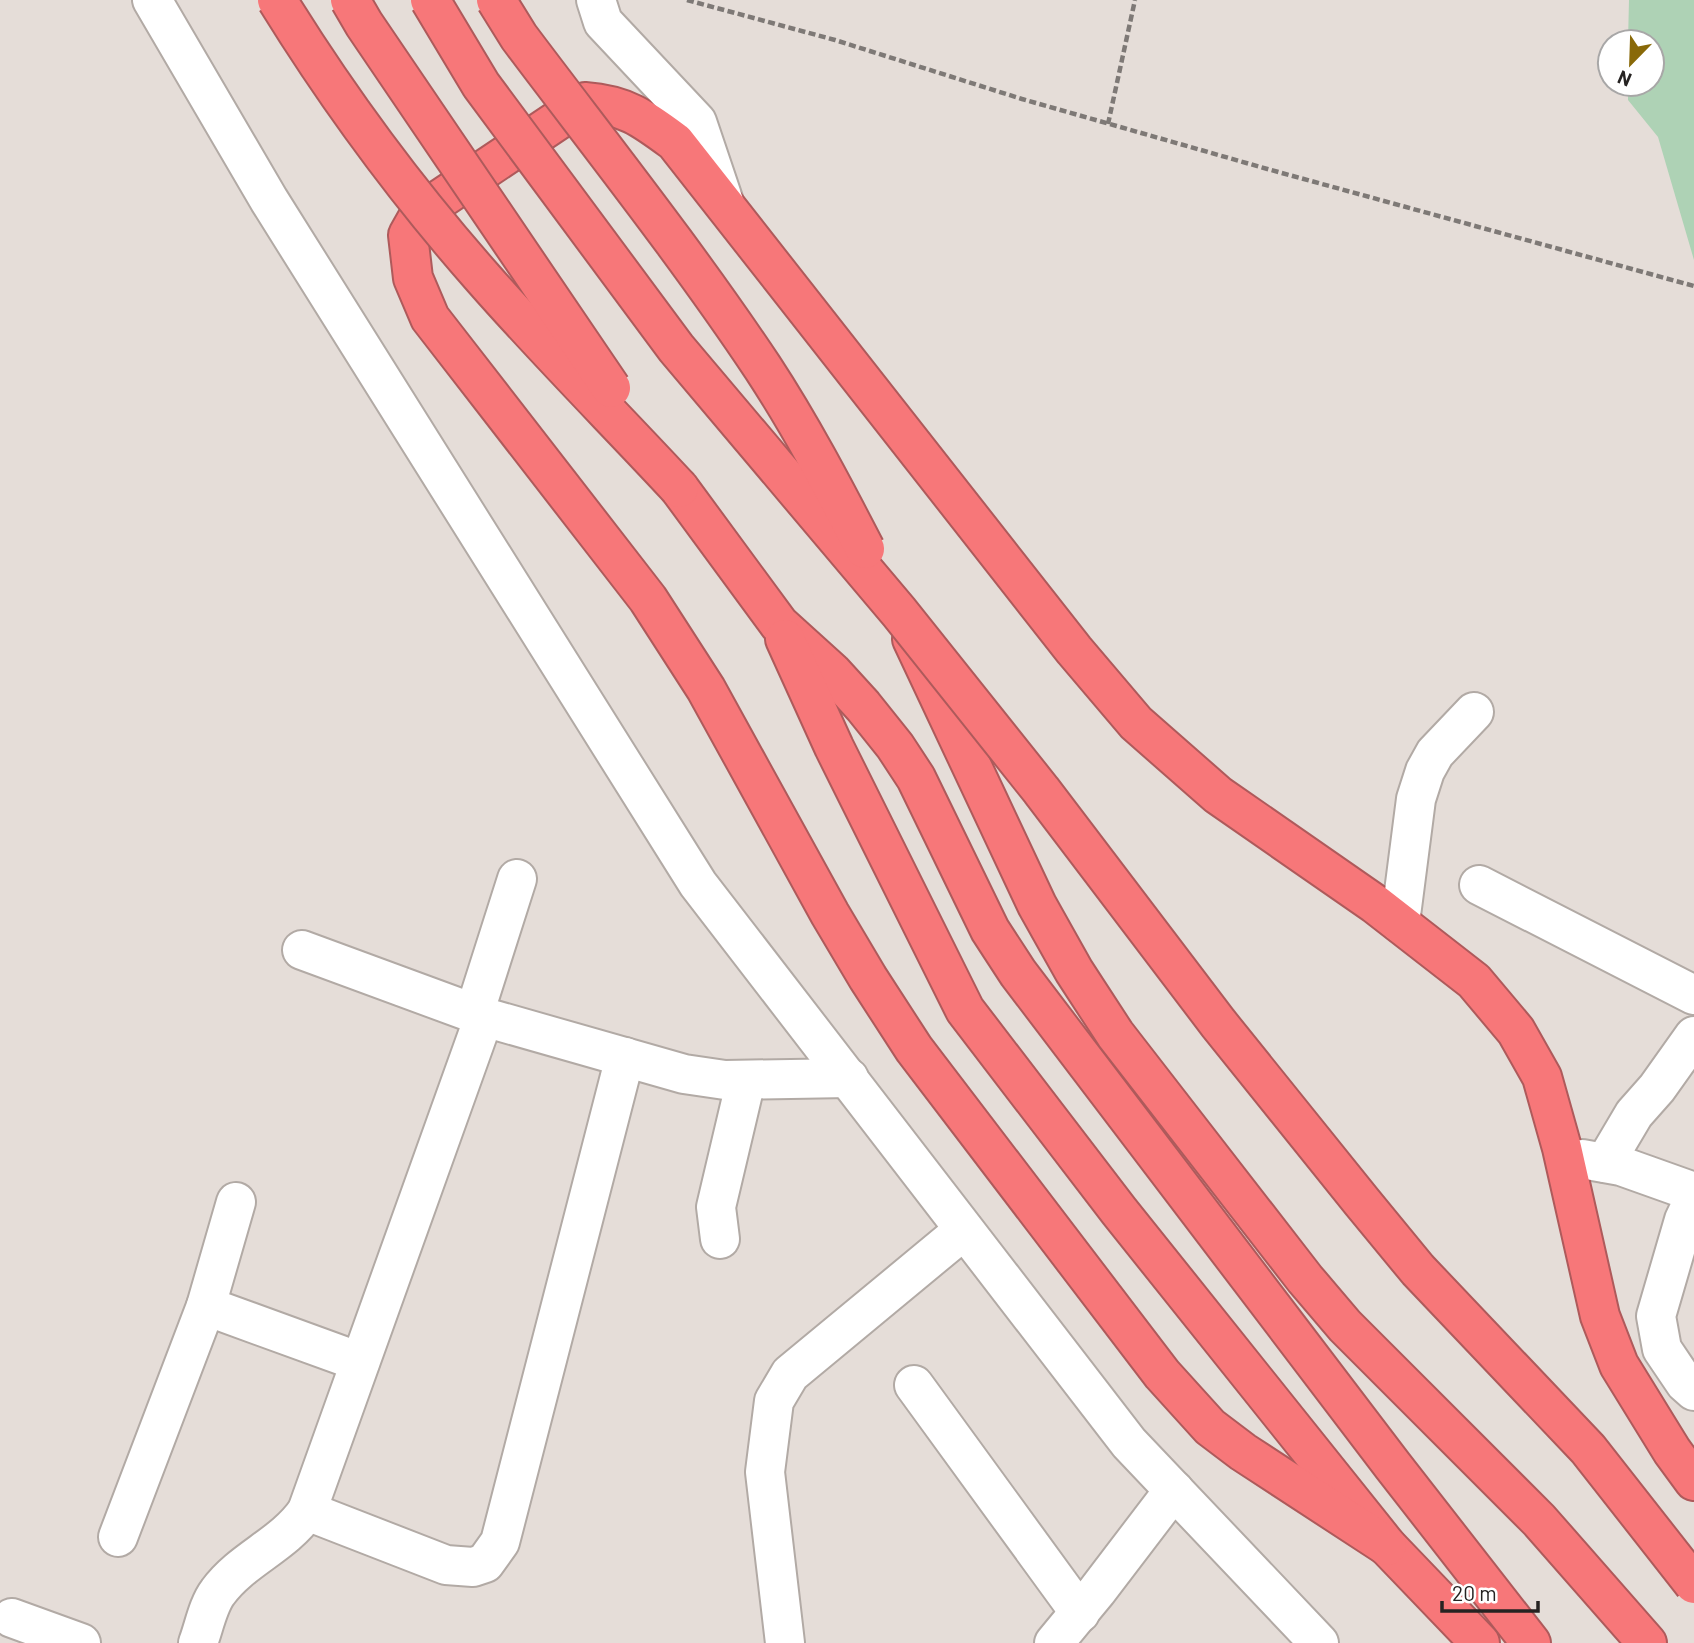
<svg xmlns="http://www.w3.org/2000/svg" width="1694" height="1643" viewBox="0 0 1694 1643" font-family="Barlow,sans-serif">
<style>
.green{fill:#aed2b5}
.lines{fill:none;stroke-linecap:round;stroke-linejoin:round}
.minor-casing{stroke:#b2aaa5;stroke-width:42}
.highway-casing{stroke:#ae5a5b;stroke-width:42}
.path{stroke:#7e7976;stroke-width:4.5;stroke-dasharray:7 3.5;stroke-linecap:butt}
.minor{stroke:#fff;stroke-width:38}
.highway{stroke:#f77779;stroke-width:38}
.highway-bridge-casing{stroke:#ae5a5b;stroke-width:42;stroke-linecap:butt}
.highway-bridge{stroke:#f77779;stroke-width:38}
</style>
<rect width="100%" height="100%" fill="#e5ddd8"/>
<!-- green -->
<path class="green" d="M1629 0H1694V260L1658 137 1628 100V84H1652V42H1628Z"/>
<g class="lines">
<defs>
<g id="minor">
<path d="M152 0 269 200 698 884 1129 1443 1319 1643"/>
<path d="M596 0 603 22 697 122 724 202"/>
<path d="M1479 885 1694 995"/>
<path d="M1400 923 1416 799 1425 771 1435 753 1474 712"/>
<path d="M302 950 484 1017 684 1074 725 1080 849 1078"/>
<path d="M474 1014 517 879"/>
<path d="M1582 1159 1621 1166 1694 1192"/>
<path d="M1605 1163 1634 1114 1657 1088 1694 1036"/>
<path d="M1694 1199 1684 1220 1656 1316 1662 1349 1685 1383 1694 1391"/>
<path d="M720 1239 716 1207 746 1080"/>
<path d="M206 1306 360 1362"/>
<path d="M914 1385 1080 1613"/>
<path d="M307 1511 446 1565 473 1567 485 1563 500 1542 625 1057"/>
<path d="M118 1537 206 1306 236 1202"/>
<path d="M12 1618 81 1643"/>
<path d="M198 1643C204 1627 208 1605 218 1592 242 1559 284 1545 307 1511L484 1017"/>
<path d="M785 1643 765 1472 774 1401 790 1374 964 1230"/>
<path d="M1054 1643 1097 1591 1174 1490"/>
</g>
<g id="highway">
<path d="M679 488 779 624 832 672 863 706 895 746 916 778 990 930 1018 973 1393 1466 1531 1643"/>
<path d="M785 639 834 747 965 1010 1119 1211 1387 1546 1480 1643"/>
<path d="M912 639 1037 905 1074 971 1115 1034 1305 1279 1345 1326 1539 1520 1647 1643"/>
<path d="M1387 1546 1243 1452 1210 1427 1162 1374 914 1049 868 978 830 914 706 689 648 599 430 318 413 278 408 235 421 212 585 102C626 105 644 119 675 142L1074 650 1136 723 1218 795 1375 904 1474 981 1516 1031 1542 1077 1562 1148 1600 1316 1619 1365 1672 1451 1694 1481"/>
</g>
</defs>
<!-- minor casing -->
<use href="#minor" class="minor-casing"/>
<!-- highway casing -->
<use href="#highway" class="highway-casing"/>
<!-- path -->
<g class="path">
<path d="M687 0 835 40 1022 99 1271 170 1694 286"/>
<path d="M1108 124 1135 0"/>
</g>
<!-- minor -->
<use href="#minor" class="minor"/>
<!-- highway -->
<use href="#highway" class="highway"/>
<defs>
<g id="highway-bridge">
<path d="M277 0C337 97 407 192 483 278 546 350 614 418 679 488"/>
<path d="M350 0 364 24 611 388"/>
<path d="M430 0 481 85 676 348 899 612 1041 790 1218 1023 1362 1202 1418 1270 1588 1449 1694 1584"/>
<path d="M496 0 519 37C601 146 687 254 763 368 801 426 833 487 865 549"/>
</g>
</defs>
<!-- highway-bridge casing -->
<use href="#highway-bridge" class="highway-bridge-casing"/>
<!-- highway-bridge -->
<use href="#highway-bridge" class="highway-bridge"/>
</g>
<!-- north arrow -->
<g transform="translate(1631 63) rotate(203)"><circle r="33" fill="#ffffff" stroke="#a8a7a7" stroke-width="2"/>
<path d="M0-5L12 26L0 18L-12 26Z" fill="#896908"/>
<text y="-10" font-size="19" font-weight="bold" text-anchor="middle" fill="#262322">N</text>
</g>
<!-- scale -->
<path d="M1442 1601v10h96v-10" fill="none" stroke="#262322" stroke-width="3.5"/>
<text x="1452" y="1601" font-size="21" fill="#262322" stroke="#ffffff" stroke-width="5" paint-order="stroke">20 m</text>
</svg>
